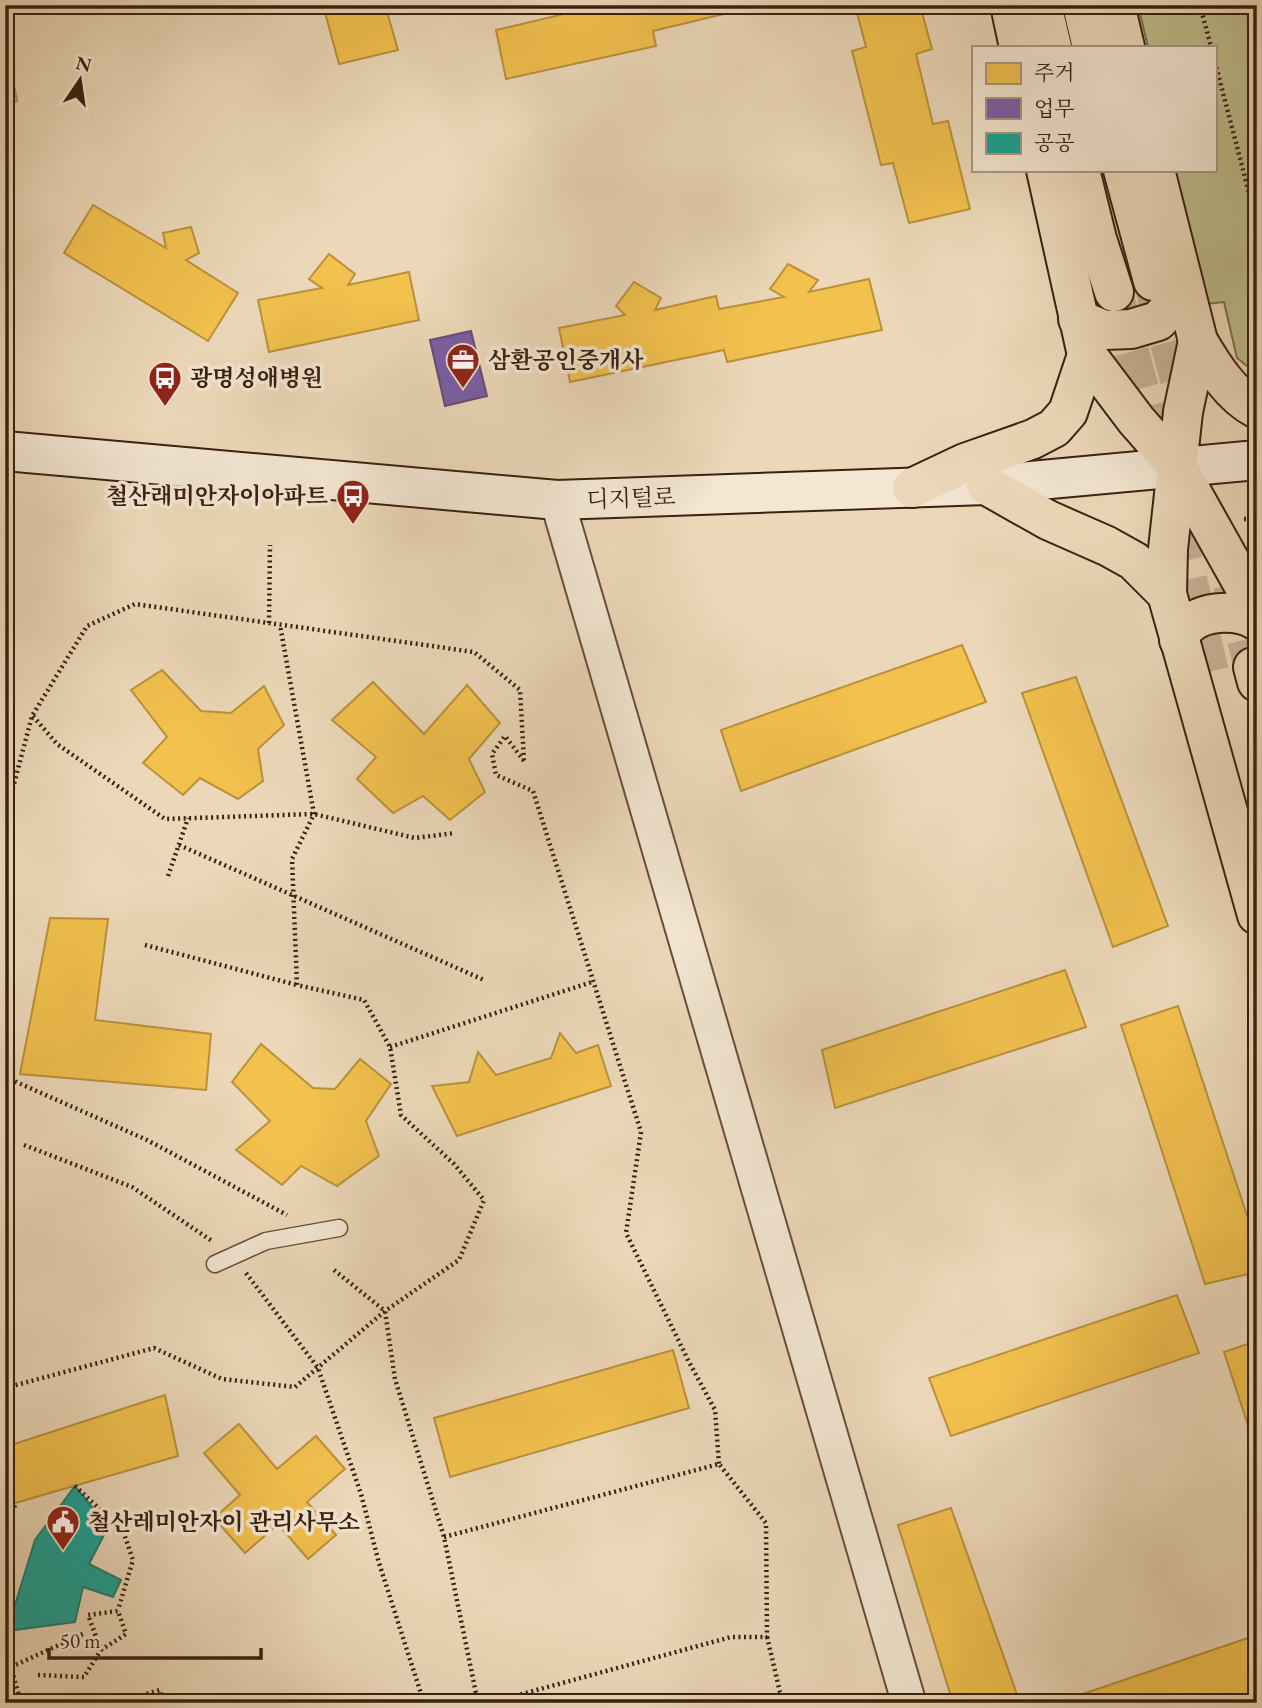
<svg xmlns="http://www.w3.org/2000/svg" width="1262" height="1708" viewBox="0 0 1262 1708" font-family="'EB Garamond','Noto Serif KR',serif">
<style>
.green{fill:#bebc8b;stroke:#7c6e4e;stroke-width:2}
.homes{fill:#f2c14e;stroke:#ba913b;stroke-width:2}
.offices{fill:#7b5ea7;stroke:#674b7a;stroke-width:2}
.public{fill:#17a398;stroke:#217c6f;stroke-width:2}
.lines{fill:none;stroke-linecap:round;stroke-linejoin:round}
.primary-tunnel{stroke:#c8b397;stroke-width:38;stroke-dasharray:38 19;stroke-linecap:butt}
.lane-casing{stroke:#664e3a;stroke-width:19}
.street-casing{stroke:#664e3a;stroke-width:37}
.secondary-casing{stroke:#392010;stroke-width:42}
.primary-casing{stroke:#392010;stroke-width:42}
.path{stroke:#392010;stroke-width:4.5;stroke-dasharray:2 3.5;stroke-linecap:butt}
.lane{stroke:#f3e6d2;stroke-width:16}
.street{stroke:#f3e6d2;stroke-width:33}
.secondary{stroke:#f3e6d2;stroke-width:38}
.primary{stroke:#ecd8b9;stroke-width:38}
.labels{text-anchor:middle;dominant-baseline:central;stroke-width:7;stroke-linejoin:round;paint-order:stroke}
.poi-label{font-size:23px;font-weight:bold;fill:#392010;stroke:#f3e6d2;text-anchor:start}
.street-label{font-size:23px;fill:#392010;stroke:#f3e6d2}
</style>
<rect width="100%" height="100%" fill="#ecd8b9"/>
<filter id="stains"><feTurbulence type="fractalNoise" baseFrequency=".00286" numOctaves="4"/><feColorMatrix values="0 0 0 0 .2 0 0 0 0 .09 0 0 0 0 .02 0 0 0 .5 -.17"/></filter>
<radialGradient id="worn" r=".72"><stop offset=".6" stop-color="#630" stop-opacity="0"/><stop offset="1" stop-color="#630" stop-opacity=".3"/></radialGradient>
<!-- green -->
<path class="green" d="M1138 5H1257V374L1237 358 1224 302 1206 304 1175 170H1215V47H1148Z"/>
<!-- homes -->
<g class="homes">
<path d="M323 5H385L398 50 339 64Z"/>
<path d="M549 5H589L587 10 610 5H761L653 31 656 46 506 79 496 30 560 15Z"/>
<path d="M855 5H920L932 49 916 54 933 124 948 121 970 209 909 223 893 163 881 165 852 51 866 47Z"/>
<path d="M7 49 17 101 5 104V50Z"/>
<path d="M93 205 166 248 163 233 191 227 199 253 186 260 238 293 208 341 64 253Z"/>
<path d="M329 254 355 274 348 285 409 272 419 320 269 352 258 300 322 288 309 279Z"/>
<path d="M788 264 818 280 809 292 869 279 882 330 727 362 724 350 570 382 559 328 625 315 616 306 634 282 661 298 655 310 716 296 719 309 784 297 770 289Z"/>
<path d="M962 645 986 702 741 791 721 730Z"/>
<path d="M162 670 201 711 231 713 264 686 284 725 258 749 263 781 238 799 200 778 183 795 143 763 167 737 131 690Z"/>
<path d="M1076 677 1168 926 1113 947 1022 693Z"/>
<path d="M373 682 424 734 467 685 500 723 469 759 485 792 450 820 423 796 393 813 357 779 376 757 332 720Z"/>
<path d="M50 918 108 919 95 1020 211 1034 206 1090 20 1074Z"/>
<path d="M1065 970 1086 1027 835 1108 822 1050Z"/>
<path d="M1178 1006 1257 1246V1272L1205 1284 1121 1025Z"/>
<path d="M560 1033 576 1053 598 1045 611 1086 457 1136 432 1086 469 1082 478 1052 496 1075 551 1058Z"/>
<path d="M261 1044 313 1088 335 1089 360 1059 391 1084 366 1121 379 1156 337 1186 301 1166 282 1185 236 1150 270 1121 232 1082Z"/>
<path d="M1177 1295 1199 1353 951 1436 929 1378Z"/>
<path d="M1257 1341V1453L1224 1352Z"/>
<path d="M673 1350 689 1408 450 1477 434 1418Z"/>
<path d="M165 1395 178 1456 5 1506V1447Z"/>
<path d="M239 1424 277 1469 316 1436 345 1469 307 1502 336 1535 308 1559 278 1524 245 1553 214 1518 240 1495 204 1453Z"/>
<path d="M951 1508 1020 1703H953L898 1525Z"/>
<path d="M1257 1635V1699L1245 1703H1056Z"/>
</g>
<!-- offices -->
<path class="offices" d="M471 331 487 396 445 406 430 340Z"/>
<!-- public -->
<path class="public" d="M75 1486 108 1527 89 1564 121 1580 113 1597 83 1587 75 1622 7 1631 35 1540Z"/>
<g class="lines">
<!-- primary-tunnel -->
<g class="primary-tunnel">
<path d="M1154 287 1188 411"/>
<path d="M1115 297 1155 445"/>
<path d="M1175 524 1211 677"/>
<path d="M1232 584 1253 667"/>
</g>
<defs>
<path id="lane" d="M215 1264 266 1241 339 1228"/>
<path id="street" d="M557 500 909 1703"/>
<path id="secondary" d="M5 451 557 500 986 485 1257 460"/>
<g id="primary">
<path d="M1010 5 1019 47"/>
<path d="M1042 5 1052 47"/>
<path d="M1082 5 1092 47"/>
<path d="M1115 5 1125 47"/>
<path d="M1046 170 1087 355 1136 420 1178 468 1257 609"/>
<path d="M1080 170 1097 239 1114 292"/>
<path d="M1123 170 1153 281"/>
<path d="M1155 170 1198 341C1212 365 1231 396 1257 409"/>
<path d="M1078 319 1104 330 1131 329 1158 321 1171 307 1183 283"/>
<path d="M1198 341 1183 412 1168 549 1167 594 1257 915"/>
<path d="M986 485 1048 520 1107 546 1134 561 1167 594"/>
<path d="M912 488 965 463 1033 439 1054 428 1068 412 1087 355"/>
<path d="M1179 640C1181 636 1184 628 1188 625 1205 610 1238 609 1257 621"/>
<path d="M1253 667 1257 682"/>
</g>
</defs>
<!-- lane casing -->
<use href="#lane" class="lane-casing"/>
<!-- street casing -->
<use href="#street" class="street-casing"/>
<!-- secondary casing -->
<use href="#secondary" class="secondary-casing"/>
<!-- primary casing -->
<use href="#primary" class="primary-casing"/>
<!-- path -->
<g class="path">
<path d="M1200 5 1211 47"/>
<path d="M1215 62 1257 224"/>
<path d="M1244 519H1257"/>
<path d="M269 623 270 545"/>
<path d="M33 716 57 744 165 819 314 814 415 838 455 833"/>
<path d="M524 761 505 736 492 754 496 775 533 791 641 1132 626 1233 688 1360 715 1410 719 1464"/>
<path d="M5 832 10 799 32 716 87 626 135 604 474 652 520 690 524 760"/>
<path d="M179 845 484 980"/>
<path d="M168 876 188 818"/>
<path d="M145 945 297 985"/>
<path d="M390 1047 592 982"/>
<path d="M5 1077 147 1140 287 1215"/>
<path d="M24 1145 132 1187 212 1241"/>
<path d="M334 1270 385 1311 395 1379 444 1537 478 1703"/>
<path d="M246 1273 318 1368 361 1494 379 1563 424 1703"/>
<path d="M5 1388 154 1348 222 1379 295 1387 385 1311 459 1260 484 1200 454 1164 401 1115 390 1047 364 1000 297 985 292 859 314 814 280 625"/>
<path d="M75 1486 123 1531 133 1560 118 1610"/>
<path d="M5 1527 16 1503"/>
<path d="M444 1537 719 1464 766 1523 767 1637H731L489 1703"/>
<path d="M767 1637 780 1692 793 1703"/>
<path d="M5 1657 11 1655V1667L21 1703"/>
<path d="M11 1667 83 1634"/>
<path d="M38 1675 84 1677 101 1650 88 1615 118 1611 126 1634 101 1650"/>
<path d="M6 1703 13 1701"/>
<path d="M115 1703 160 1690 163 1703"/>
<path d="M436 1703 446 1696 468 1703"/>
</g>
<!-- lane -->
<use href="#lane" class="lane"/>
<!-- street -->
<use href="#street" class="street"/>
<!-- secondary -->
<use href="#secondary" class="secondary"/>
<!-- primary -->
<use href="#primary" class="primary"/>
</g>
<!-- icons -->
<defs>
<symbol id="office-pin" viewBox="-11 -11 22 30"><path d="M0 17L-7.5 6A9.5 9.5 0 1 1 7.5 6Z" fill="#8f2418" stroke="#f3e6d2"/><path d="M-6-3h4V-5.5h4V-3h4V5H-6ZM-1-4.5V-3h2v-1.5ZM-6 0V1H6V0Z" fill="#fff"/></symbol>
<symbol id="bus-pin" viewBox="-11 -11 22 30"><path d="M0 17L-7.5 6A9.5 9.5 0 1 1 7.5 6Z" fill="#8f2418" stroke="#f3e6d2"/><path d="M-5-6H5V4H4V6H2V4H-2V6H-4V4H-5ZM-3.5-4V0h7V-4ZM-3.5 1.2v1.5H-2V1.2ZM2 1.2v1.5H3.5V1.2Z" fill="#fff"/></symbol>
<symbol id="civic-pin" viewBox="-11 -11 22 30"><path d="M0 17L-7.5 6A9.5 9.5 0 1 1 7.5 6Z" fill="#8f2418" stroke="#f3e6d2"/><path d="M-.6-6.5H3V-4.5H.6V-3L4-1V1h2V6H-6V1h2V-1L-.6-3ZM-1.2 2.5V6h2.4V2.5Z" fill="#fff"/></symbol>
</defs>
<g fill-rule="evenodd">
<use href="#office-pin" x="444" y="341" width="38" height="52"/>
<use href="#bus-pin" x="146" y="359" width="38" height="52"/>
<use href="#bus-pin" x="334" y="477" width="38" height="52"/>
<use href="#civic-pin" x="44" y="1503" width="38" height="52"/>
</g>
<g class="labels">
<!-- poi labels -->
<g class="poi-label">
<text x="488" y="360">삼환공인중개사</text>
<text x="190" y="378">광명성애병원</text>
<text x="328" y="496" text-anchor="end">철산래미안자이아파트</text>
<text x="88" y="1522">철산레미안자이 관리사무소</text>
</g>
<!-- street labels -->
<g class="street-label">
<text transform="translate(631 498) rotate(-2)">디지털로</text>
</g>
</g>
<!-- margin -->
<rect width="1262" height="1708" fill="none" stroke="#ecd8b9" stroke-width="28"/>
<rect x="7" y="7" width="1248" height="1694" fill="none" stroke="#392010" stroke-width="3.5"/>
<rect x="14" y="14" width="1234" height="1680" fill="none" stroke="#392010" stroke-width="2"/>
<!-- legend -->
<rect x="972" y="46" width="245" height="126" fill="#f3e6d2" stroke="#a99784" stroke-width="2"/>
<rect x="986" y="63" width="35" height="21" fill="#f2c14e" stroke="#a99784" stroke-width="2"/>
<text x="1034" y="80" font-size="21" fill="#392010">주거</text>
<rect x="986" y="98" width="35" height="21" fill="#7b5ea7" stroke="#a99784" stroke-width="2"/>
<text x="1034" y="116" font-size="21" fill="#392010">업무</text>
<rect x="986" y="133" width="35" height="21" fill="#17a398" stroke="#a99784" stroke-width="2"/>
<text x="1034" y="150" font-size="21" fill="#392010">공공</text>
<!-- north arrow -->
<g transform="translate(80 80) rotate(13)" stroke="#f3e6d2" stroke-width="5" paint-order="stroke">
<path d="M0-5L12 26L0 18L-12 26Z" fill="#392010"/>
<text y="-10" font-size="19" font-weight="bold" text-anchor="middle" fill="#392010">N</text>
</g>
<!-- scale -->
<path d="M49 1648v10h212v-10" fill="none" stroke="#392010" stroke-width="3.5"/>
<text x="60" y="1648" font-size="21" fill="#392010" stroke="#f3e6d2" stroke-width="5" paint-order="stroke">50 m</text>
<rect width="100%" height="100%" filter="url(#stains)"/>
<rect width="100%" height="100%" fill="url(#worn)"/>
</svg>
